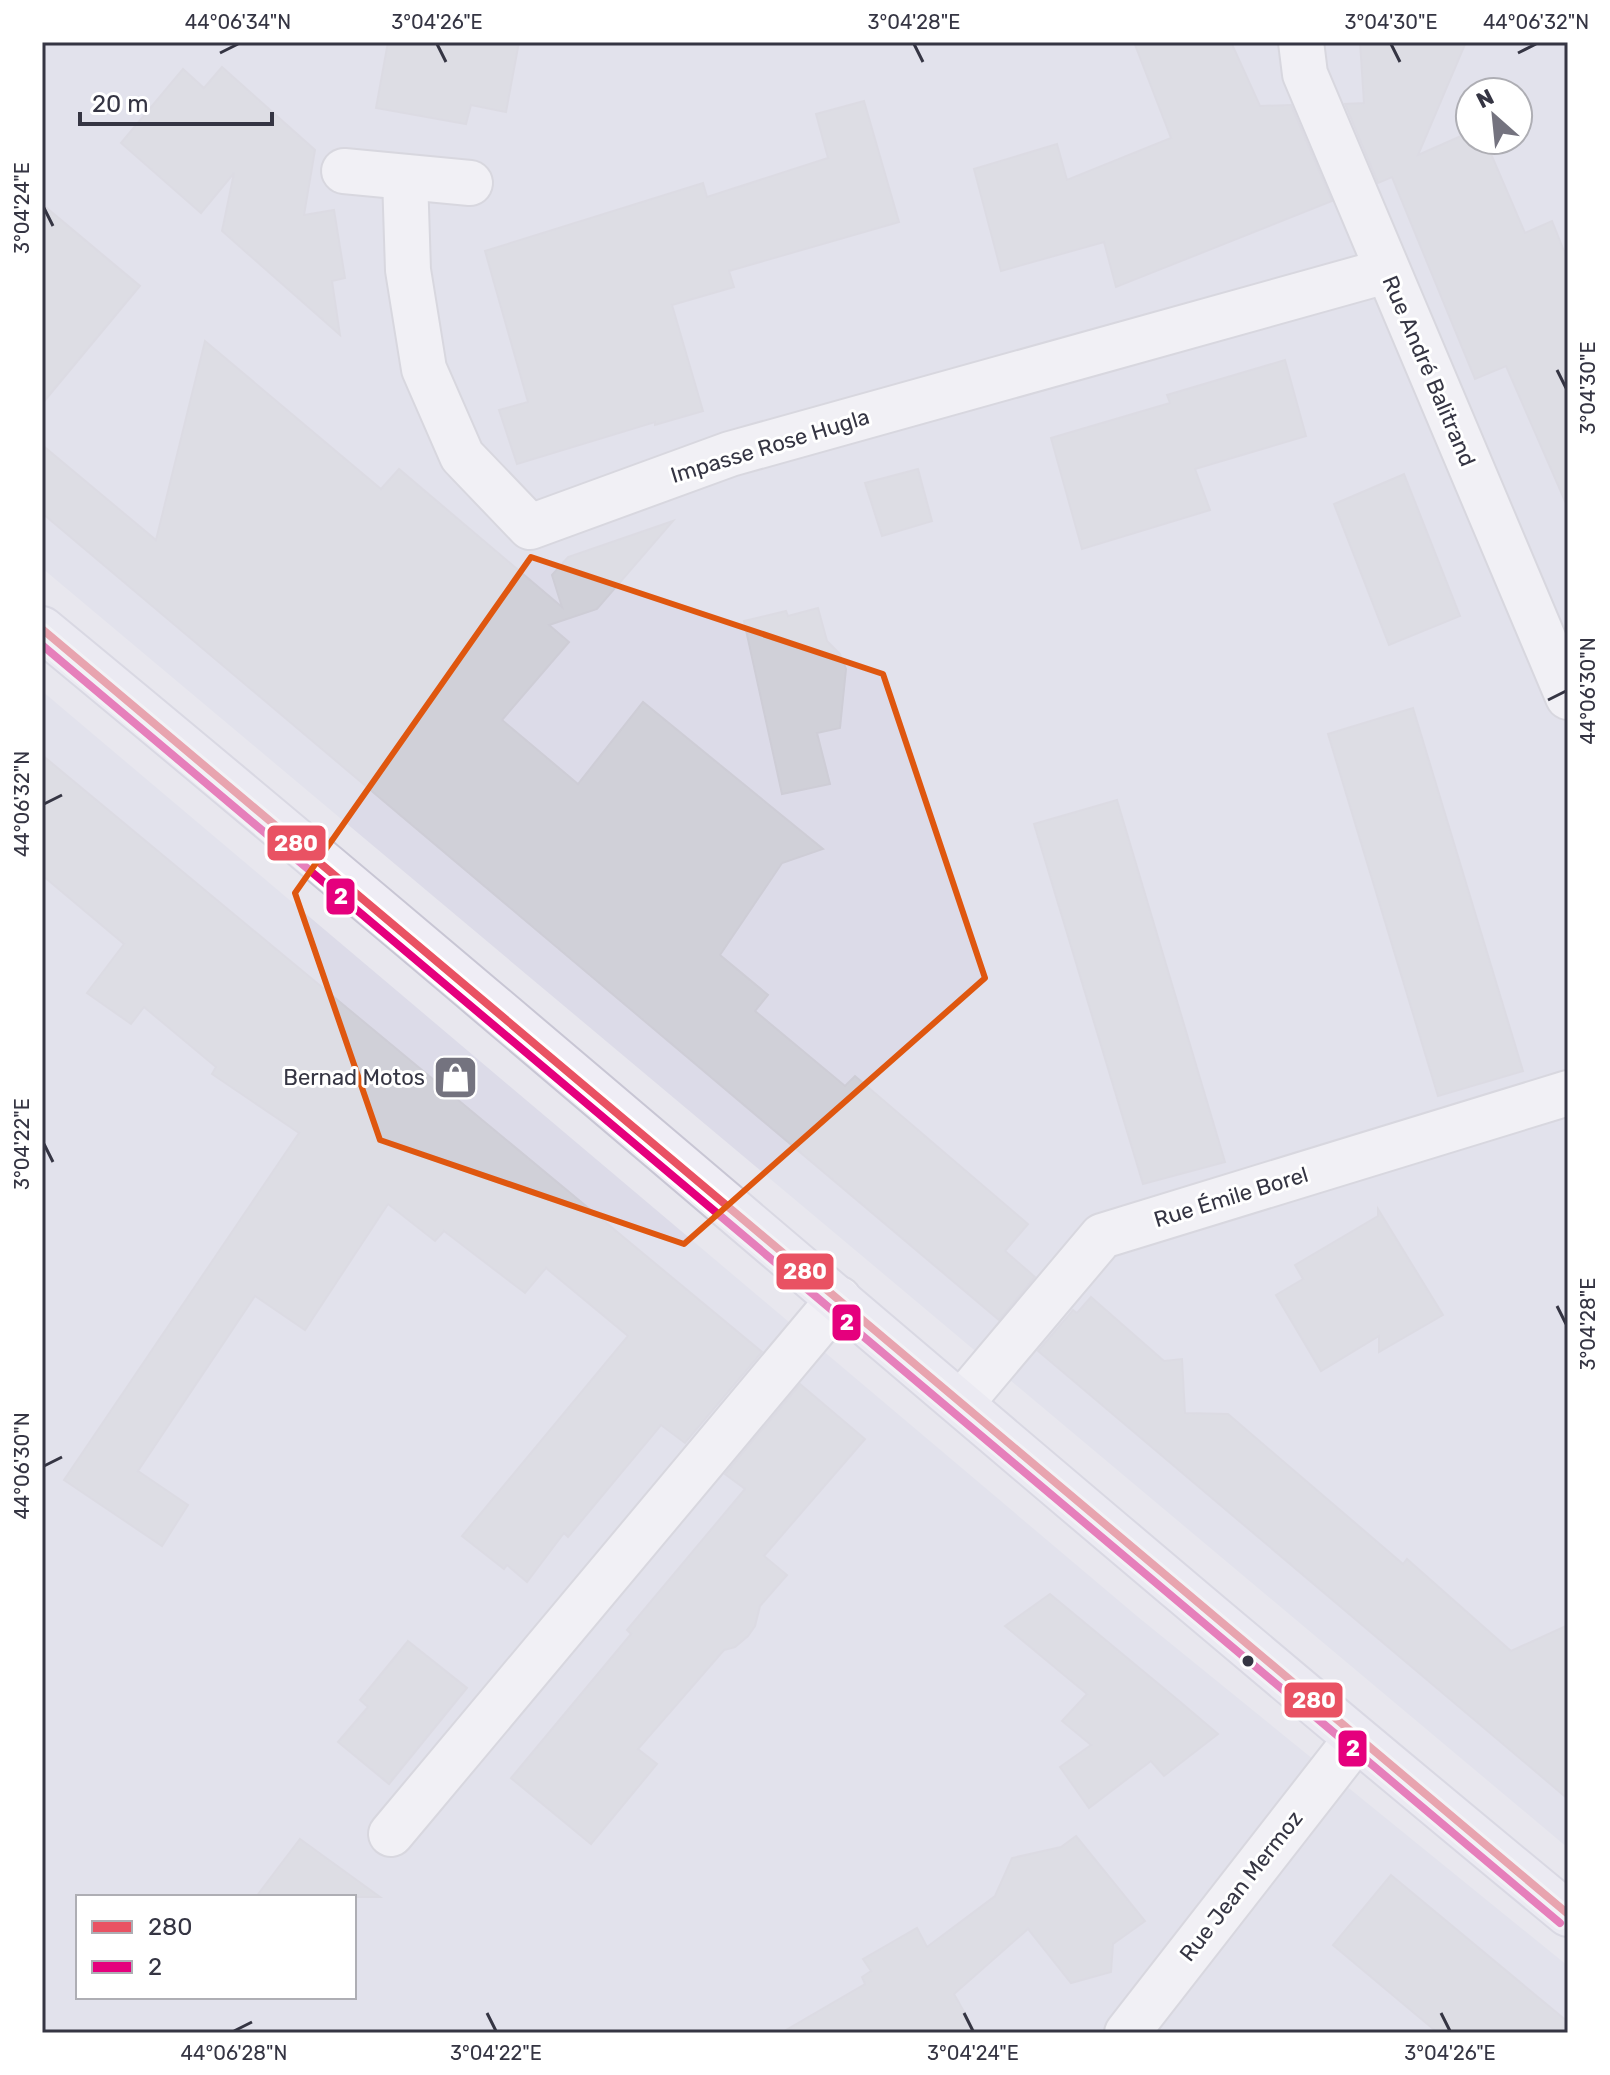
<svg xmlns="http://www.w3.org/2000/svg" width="1610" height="2075" viewBox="0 0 1610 2075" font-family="Rubik,sans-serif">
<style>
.residential{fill:#dcdbe8;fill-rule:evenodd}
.building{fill:#d0d0d8;stroke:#cecdd6;stroke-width:2}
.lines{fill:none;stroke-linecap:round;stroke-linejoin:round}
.street-casing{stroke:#c5c4cc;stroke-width:48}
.secondary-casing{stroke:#c8c6d4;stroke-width:48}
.street{stroke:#fcfbfc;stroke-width:44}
.secondary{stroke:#efedf5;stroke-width:44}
.bus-1-casing{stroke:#fff;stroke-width:14}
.bus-2-casing{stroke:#fff;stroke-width:14}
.bus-1{stroke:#e95263;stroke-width:8}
.bus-2{stroke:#e5007d;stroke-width:8}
.marked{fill:none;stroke:#df570f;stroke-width:6;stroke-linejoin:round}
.ticks{fill:none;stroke:#353543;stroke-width:3}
.bus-dot{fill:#353543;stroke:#fff;stroke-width:3}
.labels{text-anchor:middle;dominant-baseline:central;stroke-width:6;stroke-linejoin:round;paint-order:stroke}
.street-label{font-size:22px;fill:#353543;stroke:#fff}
.poi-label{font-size:22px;fill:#353543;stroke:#fff;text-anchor:end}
.line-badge{stroke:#fff;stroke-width:3}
.badge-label{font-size:22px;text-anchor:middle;font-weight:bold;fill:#fff}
.neatline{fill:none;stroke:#353543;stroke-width:3}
.ticks-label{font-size:20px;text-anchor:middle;fill:#353543}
</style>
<rect width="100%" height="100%" fill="#e8e7ee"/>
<!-- residential -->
<g class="residential">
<path d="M42 42H1568V1848L42 568ZM1470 92H1518V140H1470Z"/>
<path d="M42 691 1138 1617 1568 1966V2033H42ZM78 1897H354V1997H78Z"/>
</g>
<!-- building -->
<g class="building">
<path d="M388 42H519L506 112 471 105 466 124 376 108Z"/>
<path d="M1134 42H1231L1260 106 1291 105 1332 201 1116 287 1104 242 1001 271 974 169 1057 144 1067 180 1171 138Z"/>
<path d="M1360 42H1466L1418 155 1470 132V140H1485L1525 233 1552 221 1568 261V508L1506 366 1475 379 1392 177 1378 183 1345 104 1364 103Z"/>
<path d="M222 67 315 150 304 215 334 210 345 278 332 281 340 335 222 231 234 173 201 213 121 143 183 69 204 88Z"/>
<path d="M864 101 899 222 729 271 734 287 672 305 703 411 655 425V422L517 464 499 410 528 402 485 251 703 183 707 197 828 158 816 114Z"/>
<path d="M42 204 140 286 42 404Z"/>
<path d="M205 341 381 489 399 469 562 607 552 575 568 557 673 521 597 609 549 625 569 642 502 720 578 784 643 702 823 849 782 863 720 955 768 995 755 1011 845 1086 855 1076 1028 1224 1005 1251 1035 1277 999 1320 42 513V445L156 540Z"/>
<path d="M1285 360 1306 436 1195 469 1210 510 1082 549 1051 438 1170 403 1167 395Z"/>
<path d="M918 469 932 521 882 536 865 483Z"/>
<path d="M1404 474 1460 616 1389 645 1334 504Z"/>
<path d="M818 608 827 641 840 654 846 669 840 728 817 733 830 784 782 794 744 621 786 611 788 616Z"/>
<path d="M1413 708 1523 1071 1438 1096 1328 734Z"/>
<path d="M42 755 762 1352 685 1443 661 1425 568 1537 564 1533 527 1582 507 1565 504 1569 462 1536 628 1336 546 1268 525 1293 444 1231 435 1241 388 1204 305 1330 255 1296 138 1471 188 1505 162 1546 64 1480 299 1133 212 1074 216 1067 144 1007 131 1024 87 993 124 944 42 875Z"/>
<path d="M1117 800 1225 1162 1143 1184 1034 824Z"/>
<path d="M1378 1209 1443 1315 1379 1352V1336L1321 1371 1276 1295 1303 1279 1295 1265 1378 1216Z"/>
<path d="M1091 1297 1164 1361 1182 1359 1185 1413 1228 1414 1403 1564 1407 1559 1511 1651 1568 1625V1799L1038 1351 1073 1310 1077 1313Z"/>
<path d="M800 1384 865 1439 764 1556 787 1575 760 1606 755 1626 748 1636 735 1647 724 1650 638 1749 657 1764 591 1844 511 1778 631 1634 627 1630 745 1489 725 1474Z"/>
<path d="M1050 1594 1178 1700 1218 1734 1164 1776 1151 1761 1089 1808 1060 1767 1091 1745 1062 1721 1087 1694 1005 1626Z"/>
<path d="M408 1641 467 1688 389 1784 338 1742 368 1707 360 1700Z"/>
<path d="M1076 1836 1145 1921 1113 1944 1111 1972 1071 1983 1028 1929 954 1994 976 2033H781L865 1984 862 1977 871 1971 863 1959 917 1928 927 1947 995 1896 1012 1858 1061 1847Z"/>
<path d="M300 1839 380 1897H256Z"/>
<path d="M1391 1875 1568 2022V2033H1438L1333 1945Z"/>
</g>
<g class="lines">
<defs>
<g id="street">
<path d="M1301 42 1305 74 1568 697"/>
<path d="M344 171 470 183"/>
<path d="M405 177 408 270 424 369 462 456 530 527 730 454 1386 271"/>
<path d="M962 1402 1102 1236 1568 1093"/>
<path d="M391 1834 839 1299"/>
<path d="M1127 2033 1356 1739"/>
</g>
<path id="secondary" d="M42 629C555 1052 1055 1491 1568 1914"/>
</defs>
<!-- street casing -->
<use href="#street" class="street-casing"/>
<!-- secondary casing -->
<use href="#secondary" class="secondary-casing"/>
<!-- street -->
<use href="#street" class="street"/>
<!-- secondary -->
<use href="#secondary" class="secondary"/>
<defs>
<path id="bus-1" d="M42 629 1568 1914"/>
<path id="bus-2" d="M42 645 1560 1923"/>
</defs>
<!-- bus-1 casing -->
<use href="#bus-1" class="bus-1-casing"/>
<!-- bus-2 casing -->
<use href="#bus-2" class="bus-2-casing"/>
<!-- bus-1 -->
<use href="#bus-1" class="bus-1"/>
<!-- bus-2 -->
<use href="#bus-2" class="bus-2"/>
</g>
<!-- marked area -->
<path d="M0 0H1610V2075H0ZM531 557 883 674 985 978 684 1244 380 1140 295 893Z" fill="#e8e7ee" fill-opacity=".55" fill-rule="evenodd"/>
<path class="marked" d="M531 557 883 674 985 978 684 1244 380 1140 295 893Z"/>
<!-- ticks -->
<path class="ticks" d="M437 44 446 62M914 44 923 62M1391 44 1400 62M220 53 238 44M1518 53 1536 44M44 208 53 226M1557 370 1566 388M1548 700 1566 691M44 804 62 795M44 1144 53 1162M1557 1306 1566 1324M44 1466 62 1457M487 2013 496 2031M964 2013 973 2031M1441 2013 1450 2031M234 2031 252 2022"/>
<!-- icons -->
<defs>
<symbol id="shop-square" viewBox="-11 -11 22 22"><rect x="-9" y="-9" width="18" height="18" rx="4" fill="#74737f" stroke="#fff"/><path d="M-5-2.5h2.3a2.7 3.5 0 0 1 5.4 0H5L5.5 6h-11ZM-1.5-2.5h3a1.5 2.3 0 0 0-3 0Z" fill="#fff"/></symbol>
</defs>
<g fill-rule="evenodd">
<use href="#shop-square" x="430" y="1052" width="51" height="51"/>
</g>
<!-- markers -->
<circle class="bus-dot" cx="1248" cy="1661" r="7"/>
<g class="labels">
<!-- street labels -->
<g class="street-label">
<text transform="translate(1429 371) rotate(67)">Rue André Balitrand</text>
<text transform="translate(770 446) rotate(-17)">Impasse Rose Hugla</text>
<text transform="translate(1231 1197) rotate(-17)">Rue Émile Borel</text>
<text transform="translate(1241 1886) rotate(-52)">Rue Jean Mermoz</text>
</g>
<!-- poi labels -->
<g class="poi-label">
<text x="425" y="1077">Bernad Motos</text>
</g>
</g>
<g class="line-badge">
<rect x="266" y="824" width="61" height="38" rx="8" fill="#e95263"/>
<rect x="325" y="877" width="31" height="39" rx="8" fill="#e5007d"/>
<rect x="775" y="1252" width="60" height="39" rx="8" fill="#e95263"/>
<rect x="831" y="1303" width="31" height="39" rx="8" fill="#e5007d"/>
<rect x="1283" y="1681" width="61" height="38" rx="8" fill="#e95263"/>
<rect x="1337" y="1729" width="31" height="39" rx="8" fill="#e5007d"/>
</g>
<g class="badge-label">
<text x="296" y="851">280</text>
<text x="341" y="904">2</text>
<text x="805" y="1279">280</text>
<text x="847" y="1330">2</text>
<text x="1314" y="1708">280</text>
<text x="1353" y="1756">2</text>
</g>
<!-- border -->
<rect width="1610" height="2075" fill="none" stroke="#ffffff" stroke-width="88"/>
<!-- legend -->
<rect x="76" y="1895" width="280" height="104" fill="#ffffff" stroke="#aeaeb4" stroke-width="2"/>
<rect x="92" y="1921" width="40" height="12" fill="#e95263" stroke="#aeaeb4" stroke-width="2"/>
<text x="148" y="1935" font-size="24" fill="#353543">280</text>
<rect x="92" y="1961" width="40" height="12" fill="#e5007d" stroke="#aeaeb4" stroke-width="2"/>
<text x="148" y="1975" font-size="24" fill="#353543">2</text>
<!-- north arrow -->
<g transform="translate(1494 116) rotate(333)"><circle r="38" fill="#ffffff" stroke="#aeaeb4" stroke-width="2"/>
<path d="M0-6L14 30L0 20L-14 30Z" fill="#74737f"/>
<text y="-12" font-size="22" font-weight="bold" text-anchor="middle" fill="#353543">N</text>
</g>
<!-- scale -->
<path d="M80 112v12h192v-12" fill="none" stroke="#353543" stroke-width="4"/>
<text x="92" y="112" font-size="24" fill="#353543" stroke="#ffffff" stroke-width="6" paint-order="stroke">20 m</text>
<rect x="44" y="44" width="1522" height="1987" class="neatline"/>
<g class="ticks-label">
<text x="238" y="29">44°06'34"N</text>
<text x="437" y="29">3°04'26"E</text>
<text x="914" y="29">3°04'28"E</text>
<text x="1391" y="29">3°04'30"E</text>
<text x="1536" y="29">44°06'32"N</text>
<text transform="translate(22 208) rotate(-90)" y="7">3°04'24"E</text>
<text transform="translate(1588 388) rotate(-90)" y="7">3°04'30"E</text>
<text transform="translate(1588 691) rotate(-90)" y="7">44°06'30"N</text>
<text transform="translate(22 804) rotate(-90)" y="7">44°06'32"N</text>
<text transform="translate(22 1144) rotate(-90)" y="7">3°04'22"E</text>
<text transform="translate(1588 1324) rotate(-90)" y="7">3°04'28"E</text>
<text transform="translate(22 1466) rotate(-90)" y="7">44°06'30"N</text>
<text x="234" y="2060">44°06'28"N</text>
<text x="496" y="2060">3°04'22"E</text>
<text x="973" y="2060">3°04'24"E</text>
<text x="1450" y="2060">3°04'26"E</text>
</g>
</svg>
